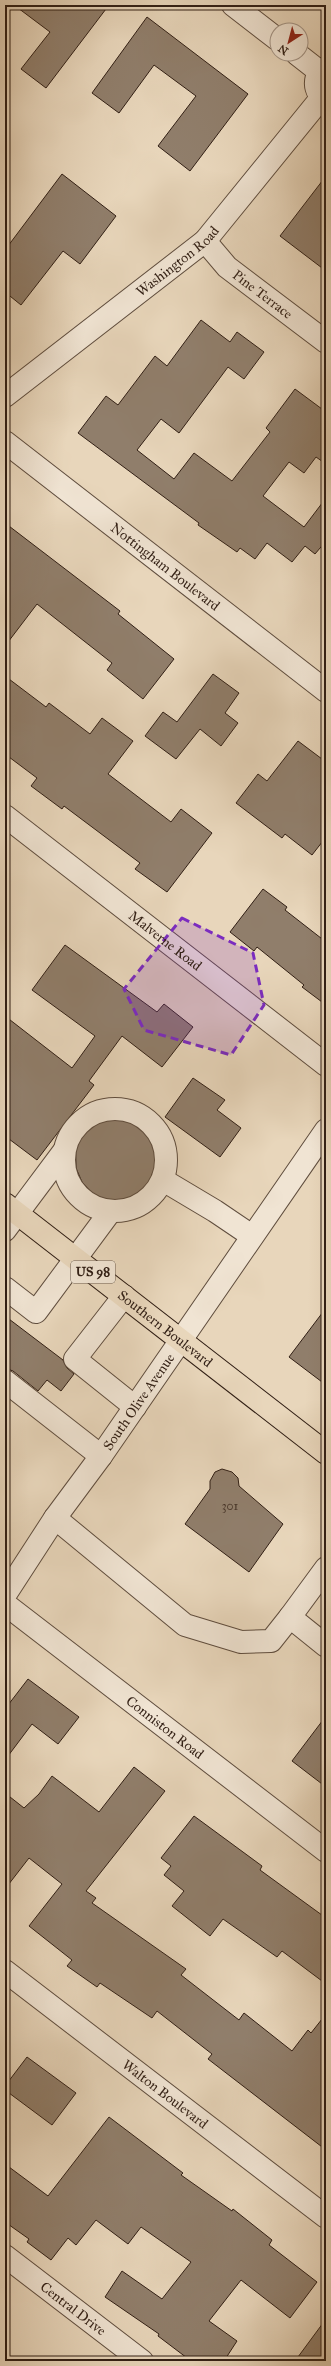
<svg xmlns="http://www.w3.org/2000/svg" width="331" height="2366" viewBox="0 0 331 2366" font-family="'IM FELL Great Primer',serif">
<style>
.building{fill:#907e6b;stroke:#311f15}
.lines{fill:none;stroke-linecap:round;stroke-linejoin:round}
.minor-casing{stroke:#5f4d3e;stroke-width:24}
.major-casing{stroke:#311f15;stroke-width:24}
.minor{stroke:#f0e4d3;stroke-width:22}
.major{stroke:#e8d6bb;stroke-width:22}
.marked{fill:#7b2cbf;fill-opacity:0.2;stroke:#7b2cbf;stroke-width:3;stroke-dasharray:8 5;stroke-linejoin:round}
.labels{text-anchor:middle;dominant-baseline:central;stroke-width:4;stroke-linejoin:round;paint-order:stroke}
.number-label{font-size:12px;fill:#49372a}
.shield{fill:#f0e4d3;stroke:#6a5a4e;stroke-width:1}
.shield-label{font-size:13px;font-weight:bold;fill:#311f15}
.street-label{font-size:14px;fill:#311f15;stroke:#f0e4d3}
</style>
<rect width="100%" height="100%" fill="#e8d6bb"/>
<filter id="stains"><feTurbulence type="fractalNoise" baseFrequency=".005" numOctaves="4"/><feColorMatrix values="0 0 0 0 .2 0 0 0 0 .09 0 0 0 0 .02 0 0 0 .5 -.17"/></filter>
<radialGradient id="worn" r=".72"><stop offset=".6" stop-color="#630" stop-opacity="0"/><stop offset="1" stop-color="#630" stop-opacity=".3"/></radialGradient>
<!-- building -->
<g class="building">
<path d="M14 5H109L46 88 21 69 50 32Z"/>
<path d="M147 17 248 94 190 171 158 146 196 96 154 65 119 113 92 93Z"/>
<path d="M62 174 116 216 80 264 63 251 21 305 5 292V250Z"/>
<path d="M326 176V271L280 236Z"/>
<path d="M201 320 230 342 237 332 264 352 244 379 228 367 179 433 161 419 137 450 174 479 194 453 232 481 270 432 266 428 295 389 326 412V464L316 457 304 473 289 462 263 496 304 527 326 498V541L315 554 305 546 292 562 267 543 255 559 240 548 237 552 198 525 199 523 78 433 106 396 118 405 155 356 167 366Z"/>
<path d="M5 523 120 611 118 614 174 659 143 699 107 670 112 663 37 604 5 646Z"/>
<path d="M213 674 239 693 225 713 238 723 221 746 200 729 176 759 145 736 163 712 177 722Z"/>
<path d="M5 676 46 707 49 703 90 734 102 718 133 741 108 774 171 822 181 809 212 833 167 892 135 869 140 863 64 806 62 809 31 786 37 778 5 754Z"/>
<path d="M298 741 326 762V837L312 855 285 834 282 838 236 803 258 774 267 781Z"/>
<path d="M263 889 287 907 285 910 326 942V1005L302 987 304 985 257 947 254 951 230 932Z"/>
<path d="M65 945 157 1012 164 1004 193 1027 162 1067 122 1036 89 1081 94 1085 37 1160 5 1136V1016L72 1068 95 1036 32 990Z"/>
<path d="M193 1078 225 1100 217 1110 241 1128 220 1157 165 1117Z"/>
<path d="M117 1118 131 1121 157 1135 158 1166 152 1174 151 1183 145 1191 133 1199 119 1202 104 1199 92 1193 82 1182 76 1168 75 1125Z"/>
<path d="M326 1308V1385L289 1357Z"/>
<path d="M5 1316 63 1360 67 1368 74 1374 61 1391 47 1380 38 1391 13 1371 5 1368Z"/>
<path d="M222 1469 232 1472 238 1478 239 1486 283 1524 249 1572 185 1524 210 1489V1481L215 1472Z"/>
<path d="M28 1679 79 1717 58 1744 32 1724 5 1760V1709Z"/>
<path d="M326 1716V1787L292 1761Z"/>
<path d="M134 1767 165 1791 86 1891 96 1898 92 1903 186 1969 181 1975 239 2020 244 2013 292 2051 308 2030 311 2033 326 2014V2150L208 2059 212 2054 157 2011 152 2018 100 1983 97 1987 67 1966 72 1960 29 1926 62 1884 29 1858 5 1889V1793L24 1808 39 1794 52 1776 99 1812Z"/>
<path d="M194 1816 262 1866 260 1870 326 1918V1984L282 1951 277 1957 223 1919 210 1936 172 1906 184 1891 164 1875 171 1866 161 1858Z"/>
<path d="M27 2057 76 2093 52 2125 5 2090V2086Z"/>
<path d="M109 2117 183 2173 181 2175 232 2211 233 2209 272 2240 269 2245 317 2282 290 2318 241 2280 209 2321 237 2341 224 2361H191L158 2336 159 2334 105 2297 122 2271 162 2299 191 2262 141 2227 128 2244 96 2220 76 2245 68 2238 51 2260 27 2242 29 2239 5 2222V2164L48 2196Z"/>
<path d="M326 2319V2361H295Z"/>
</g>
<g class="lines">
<defs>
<g id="minor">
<path d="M233 5 277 39"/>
<path d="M297 54 320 72"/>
<path d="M326 68C312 75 313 92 326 100"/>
<path id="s1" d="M205 241 227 267 326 342"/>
<path id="s2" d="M5 396 205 241 322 97"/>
<path id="s3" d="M5 442 326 691"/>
<path id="s4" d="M5 816 326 1065"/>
<circle cx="115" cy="1160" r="51"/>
<path d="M163 1180 215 1211 252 1236"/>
<path d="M5 1230 64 1151"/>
<path d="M5 1288 36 1312 110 1212"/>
<path d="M124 1296 75 1359 135 1407"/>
<path d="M5 1381 101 1456"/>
<path d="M55 1518 185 1625 241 1642 271 1641 290 1617 326 1646"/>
<path id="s5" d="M5 1595 55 1518 101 1456 326 1130"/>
<path id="s6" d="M5 1604 326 1851"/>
<path d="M290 1617 326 1568"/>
<path id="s7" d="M5 1971 326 2217"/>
<path id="s8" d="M5 2256 142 2361"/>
</g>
<g id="major">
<path id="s9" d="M5 1204 326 1453"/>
</g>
</defs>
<!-- minor casing -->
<use href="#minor" class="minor-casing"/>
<!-- major casing -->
<use href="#major" class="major-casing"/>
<!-- minor -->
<use href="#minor" class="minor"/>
<!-- major -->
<use href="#major" class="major"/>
</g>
<!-- marked area -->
<path class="marked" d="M182 918 253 953 264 1005 231 1055 144 1030 124 989Z"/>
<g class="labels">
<!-- number labels -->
<g class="number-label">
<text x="230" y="1506">301</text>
</g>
<!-- shield labels -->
<rect class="shield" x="71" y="1261" width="44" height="22" rx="3"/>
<g class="shield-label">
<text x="93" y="1272">US 98</text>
</g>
<!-- street labels -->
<g class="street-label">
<text stroke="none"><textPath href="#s2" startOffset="219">Washington Road</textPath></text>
<text stroke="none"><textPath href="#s1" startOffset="79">Pine Terrace</textPath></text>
<text stroke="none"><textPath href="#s3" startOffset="203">Nottingham Boulevard</textPath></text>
<text stroke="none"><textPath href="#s4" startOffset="203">Malverne Road</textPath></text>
<text stroke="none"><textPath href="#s9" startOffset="203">Southern Boulevard</textPath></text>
<text stroke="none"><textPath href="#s5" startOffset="235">South Olive Avenue</textPath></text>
<text stroke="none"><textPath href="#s6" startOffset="202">Conniston Road</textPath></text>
<text stroke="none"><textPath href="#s7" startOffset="202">Walton Boulevard</textPath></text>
<text stroke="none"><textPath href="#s8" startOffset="86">Central Drive</textPath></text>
</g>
</g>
<!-- margin -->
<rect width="331" height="2366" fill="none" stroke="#e8d6bb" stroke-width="20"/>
<rect x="6" y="6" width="319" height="2354" fill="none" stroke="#311f15" stroke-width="2"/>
<rect x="10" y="10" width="311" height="2346" fill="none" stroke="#311f15"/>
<!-- north arrow -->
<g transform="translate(289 42) rotate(216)"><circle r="19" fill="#f0e4d3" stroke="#a49587"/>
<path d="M0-3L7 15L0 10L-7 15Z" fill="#8f2418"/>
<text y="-6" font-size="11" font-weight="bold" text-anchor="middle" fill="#311f15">N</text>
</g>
<rect width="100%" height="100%" filter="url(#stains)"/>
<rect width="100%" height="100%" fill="url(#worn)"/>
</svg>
